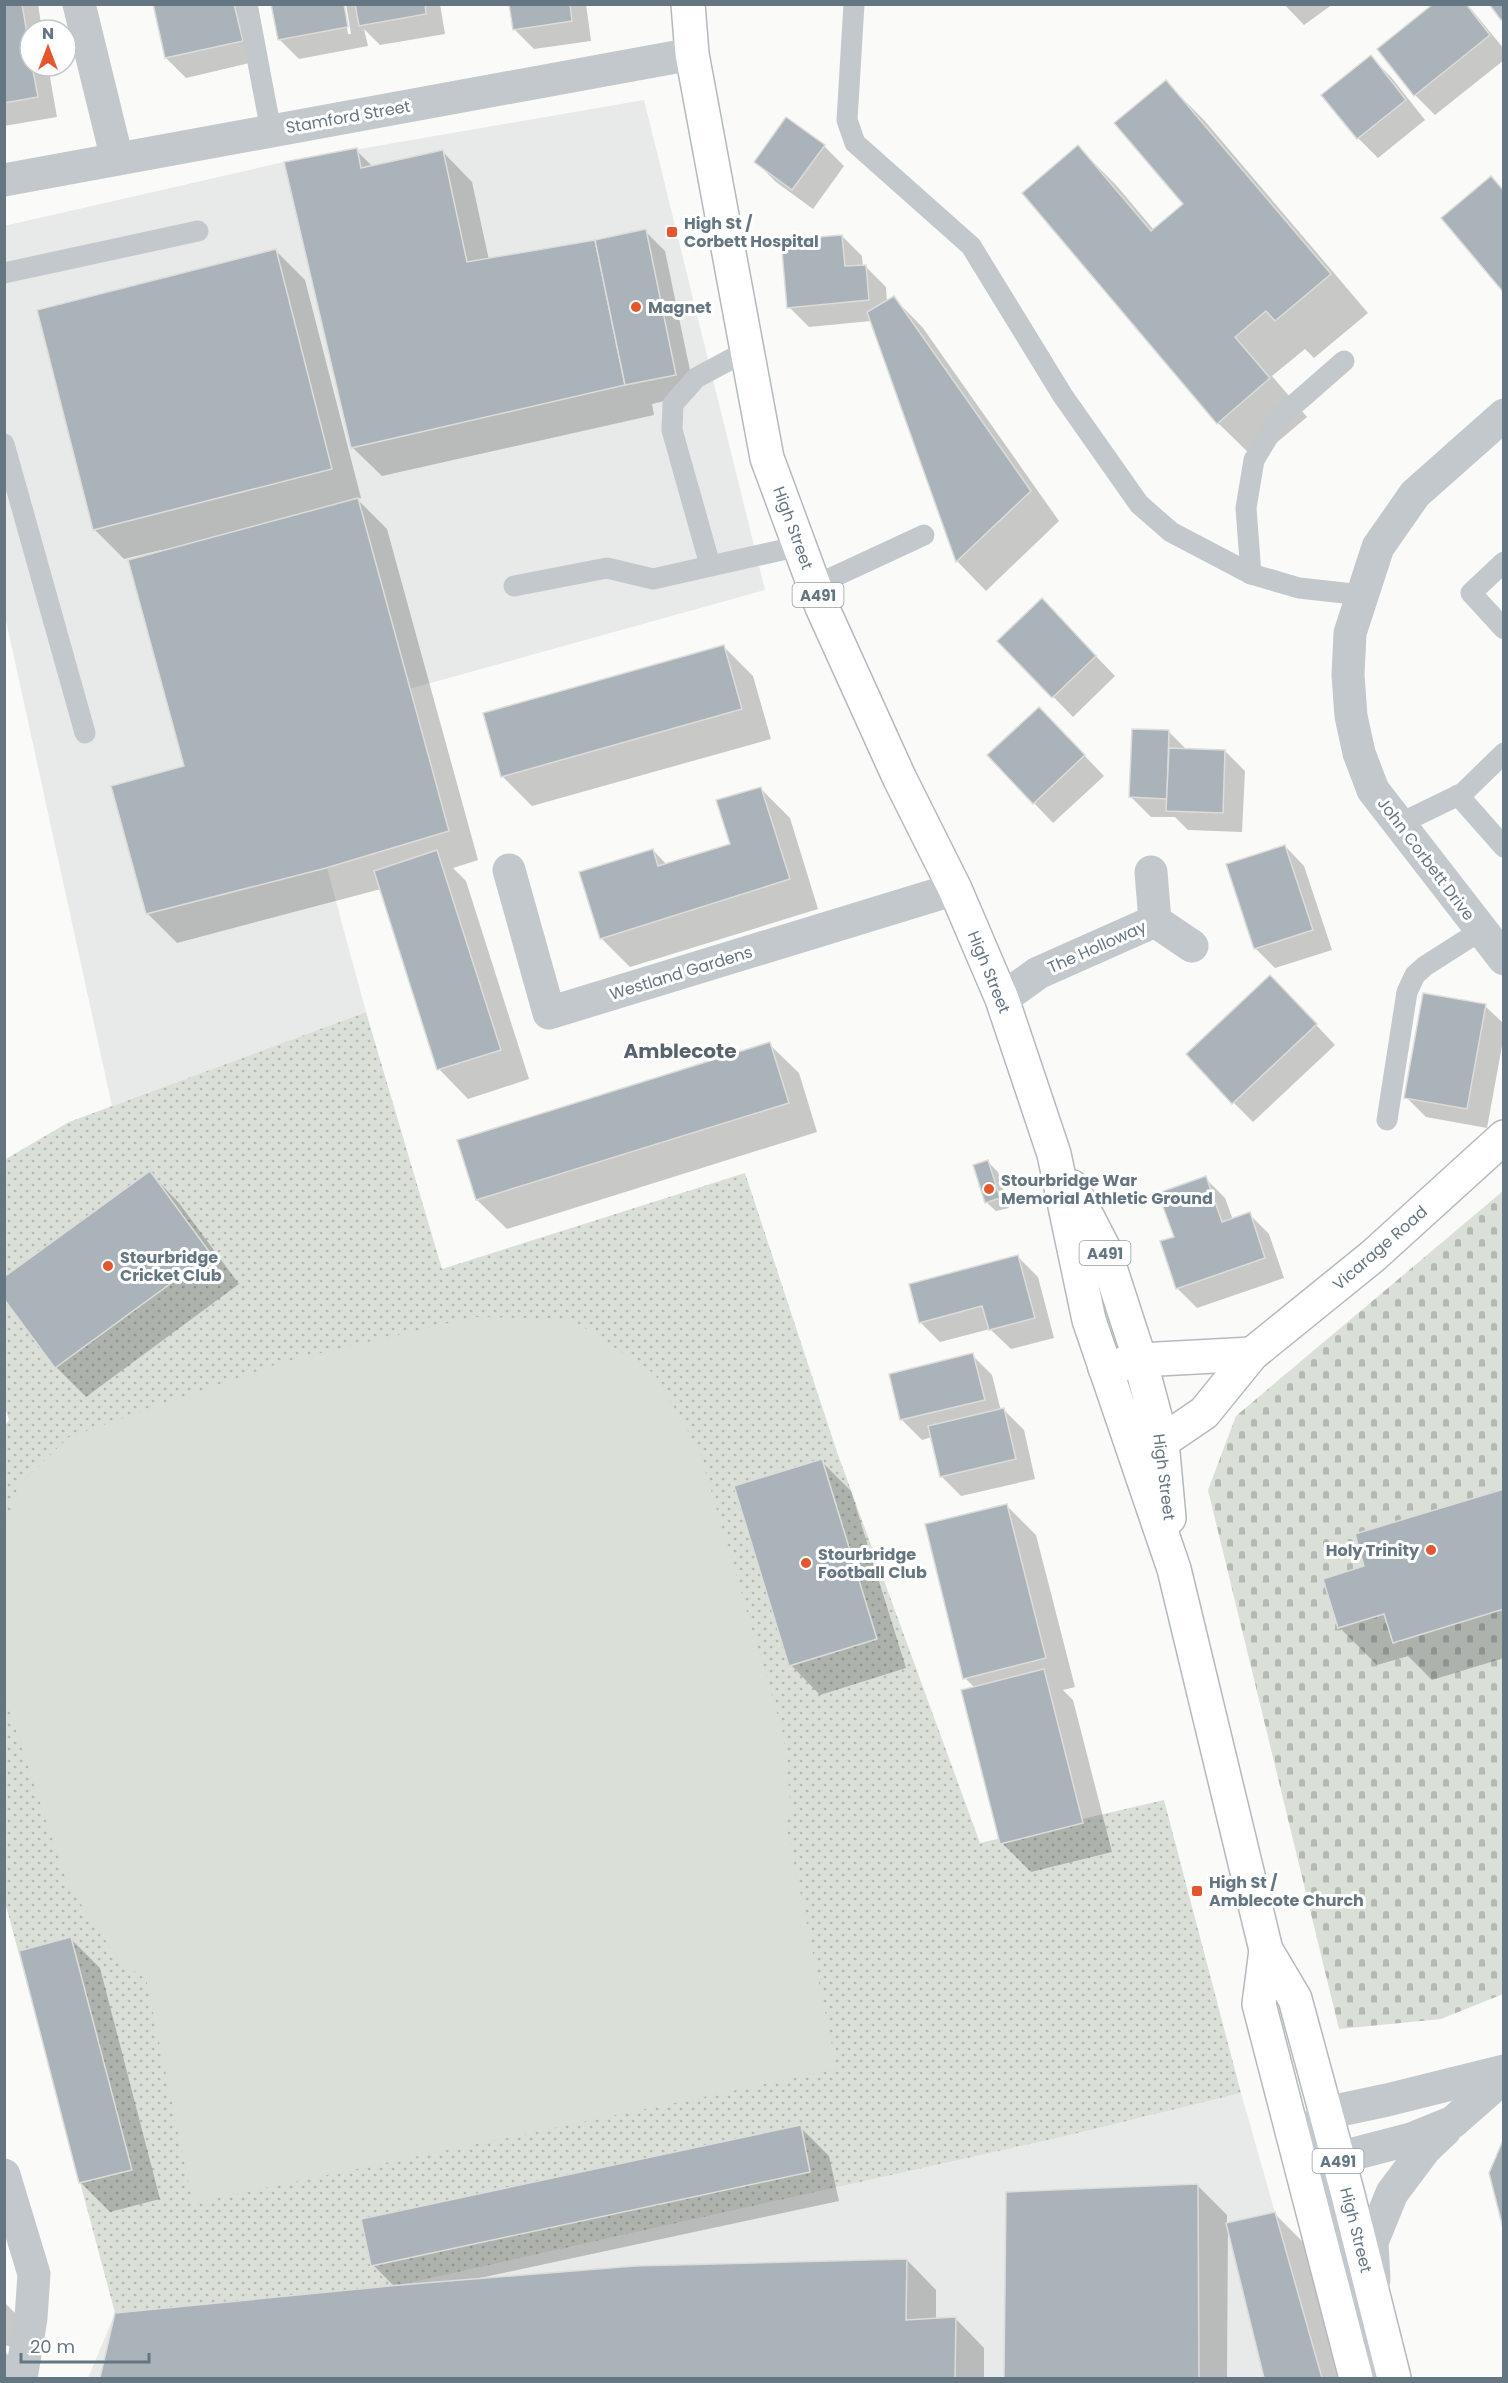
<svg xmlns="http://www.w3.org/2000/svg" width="1508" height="2383" viewBox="0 0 1508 2383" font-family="Poppins,sans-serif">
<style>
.built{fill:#e8e9e9}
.cemetery{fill:url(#cemetery-stones)}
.park{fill:url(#park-dots)}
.pitch{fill:#dadfd7}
.shadow{fill:#0003}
.building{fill:#aab3b9;stroke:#dcdcda;stroke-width:1.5}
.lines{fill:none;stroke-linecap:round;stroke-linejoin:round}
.secondary-casing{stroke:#b3babf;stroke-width:36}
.highway-casing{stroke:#b4b9bd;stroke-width:36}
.lane{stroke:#c3c8cc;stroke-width:21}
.street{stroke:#c3c8cc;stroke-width:33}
.secondary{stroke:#fff;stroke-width:33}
.highway{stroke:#fff;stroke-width:33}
.poi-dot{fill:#e4572e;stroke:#fff;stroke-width:2}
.labels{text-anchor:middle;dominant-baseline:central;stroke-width:6;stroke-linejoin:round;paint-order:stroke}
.shield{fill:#fff;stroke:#939fa8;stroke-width:1.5}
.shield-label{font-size:15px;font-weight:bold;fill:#657683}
.street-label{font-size:16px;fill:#657683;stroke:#fff}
.poi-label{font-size:16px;font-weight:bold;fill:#657683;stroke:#fff;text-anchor:start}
.quarter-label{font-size:20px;font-weight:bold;fill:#57646e;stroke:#fff}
</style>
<defs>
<pattern id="cemetery-stones" width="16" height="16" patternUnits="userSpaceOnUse" patternTransform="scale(1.5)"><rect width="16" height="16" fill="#dadfd7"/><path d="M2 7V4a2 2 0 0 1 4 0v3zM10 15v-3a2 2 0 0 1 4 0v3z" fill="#b4b9b4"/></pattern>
<pattern id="park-dots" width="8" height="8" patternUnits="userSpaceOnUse" patternTransform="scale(1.5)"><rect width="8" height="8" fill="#dadfd7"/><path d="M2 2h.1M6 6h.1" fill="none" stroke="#b4b9b4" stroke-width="1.8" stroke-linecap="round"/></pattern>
</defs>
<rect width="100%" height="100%" fill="#fafaf8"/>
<!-- built -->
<g class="built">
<path d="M644 100 765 590 409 689 449 831 327 868 366 1012 112 1106 5 616 4 226 284 162Z"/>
<path d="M1241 2093 1322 2378H88L115 2313 400 2285 1066 2136Z"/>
</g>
<!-- cemetery -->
<path class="cemetery" d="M1503 1191V1994L1441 2019 1339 2029 1208 1490 1236 1416Z"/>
<!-- park -->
<path class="park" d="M366 1012 442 1269 745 1173 837 1452 980 1843 1164 1800 1241 2093 1066 2136 400 2285 115 2313 5 1902 4 1427 9 1420 4 1404V1160L69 1122Z"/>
<!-- pitch -->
<path class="pitch" d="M474 1317 571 1319 655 1374 699 1450 783 1733 791 1809 786 1824 837 2069 193 2203 146 1979 120 1962 68 1885 8 1707 4 1692 5 1529 18 1486 69 1437 283 1362Z"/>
<!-- shadow -->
<g class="shadow">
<path d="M4 4H38L42 30H30V66H48L57 117 4 126Z"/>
<path d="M157 4H246L262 60 186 78 166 58Z"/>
<path d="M343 4 348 34H351L346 4H440L445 34 380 45 364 29 368 46 299 59 279 39Z"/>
<path d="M510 4H586L591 41 534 49 514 29Z"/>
<path d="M1284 4H1333L1304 25Z"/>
<path d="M1435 4H1467L1504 49V60L1435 115 1415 95 1379 49Z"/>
<path d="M1371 57 1391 77 1425 120 1378 158 1358 138Z"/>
<path d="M1166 82 1204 120 1368 313 1314 358 1305 349 1272 376 1307 417 1256 460 1218 423 1078 147 1116 185 1154 230 1185 204Z"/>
<path d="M824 146 844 166 813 209 776 182 756 162Z"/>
<path d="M356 150 373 167 443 152 472 182 489 260 645 231 665 251 695 394 652 404 654 415 382 476 352 447Z"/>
<path d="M842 236 862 256 863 267H866L886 287 887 302 894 298 923 328 1059 521 986 591 957 561 871 321 809 327 789 307Z"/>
<path d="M275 250 305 280 361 498 357 499 387 529 478 860 453 868 466 881 529 1079 468 1099 439 1069 381 889 177 943 147 913 186 767 162 552 161 550 124 559 95 530 39 311Z"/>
<path d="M1061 620 1115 676 1073 717 999 641Z"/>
<path d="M724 647 753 676 771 739 532 806 503 777 485 714Z"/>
<path d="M1059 729 1104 776 1053 823 1034 803Z"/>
<path d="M1168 731 1187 750 1225 751 1245 771 1242 832 1188 830 1175 817H1151L1131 797Z"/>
<path d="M760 788 790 818 818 909 630 967 601 938 653 850 667 865 732 845Z"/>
<path d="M1285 846 1304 866 1332 950 1275 968 1255 948Z"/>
<path d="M1290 997 1335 1045 1253 1122 1233 1102Z"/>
<path d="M1485 1006 1504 1024V1035L1487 1128 1426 1117 1406 1097Z"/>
<path d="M769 1044 799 1073 817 1132 507 1229 477 1200 459 1141Z"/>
<path d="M988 1162 998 1172 1009 1208 996 1211 986 1202Z"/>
<path d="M150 1173 179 1203 239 1284 86 1397 56 1367 4 1296Z"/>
<path d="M1205 1178 1225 1198 1233 1220 1249 1214 1269 1234 1284 1278 1197 1308 1177 1288 1176 1237Z"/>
<path d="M1018 1257 1038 1277 1054 1338 1011 1349 990 1329 940 1342 920 1322Z"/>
<path d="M972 1355 992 1375 1001 1411 1004 1410 1024 1430 1035 1479 961 1496 941 1476 932 1437 922 1440 902 1420 891 1375Z"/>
<path d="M821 1461 851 1491 906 1668 820 1695 791 1665Z"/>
<path d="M1504 1491V1658L1432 1680 1408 1656 1377 1665 1339 1627 1366 1567Z"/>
<path d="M1007 1506 1036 1535 1075 1687 1063 1690 1073 1700 1112 1852 1031 1872 1002 1843 975 1688 965 1678Z"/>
<path d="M71 1939 100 1968 160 2199 110 2212 80 2182Z"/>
<path d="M800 2127 829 2156 839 2201 480 2278V2280L907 2260 936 2290V2320L955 2318 984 2348V2378H101L116 2314 395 2287 373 2265Z"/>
<path d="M1197 2185 1227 2215V2224L1274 2213 1304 2243 1342 2378H1266L1228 2225 1227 2378H1006L1007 2193Z"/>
<path d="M4 2302 17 2315 12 2347 4 2345Z"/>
<path d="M4 2351 10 2357 6 2378H4Z"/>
</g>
<!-- building -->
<g class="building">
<path d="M4 4H22L30 52V66H32L38 97 4 103Z"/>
<path d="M153 4H234L243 41 165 58Z"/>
<path d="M271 4H344L348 27 278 40Z"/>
<path d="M355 4H425L426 14 359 26Z"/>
<path d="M509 4H570L572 21 513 30Z"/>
<path d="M1433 4H1466L1490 35 1414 96 1377 49Z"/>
<path d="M1489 4H1504V19L1501 20Z"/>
<path d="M1371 55 1406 100 1357 139 1321 95Z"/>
<path d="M1166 80 1331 274 1275 321 1266 311 1235 337 1270 378 1217 424 1022 193 1078 145 1151 231 1183 204 1114 123Z"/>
<path d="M786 117 825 145 792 190 754 162Z"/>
<path d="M357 148 361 168 443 150 467 262 595 240 625 385 351 448 284 162Z"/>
<path d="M1491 176 1504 191V293L1441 218Z"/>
<path d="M646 229 676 375 625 385 595 240Z"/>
<path d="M842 235 845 266 866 265 869 300 787 308 781 240Z"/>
<path d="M276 249 332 469 93 530 37 310Z"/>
<path d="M894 296 1031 491 956 562 867 312Z"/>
<path d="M358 498 449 831 326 868 146 914 111 786 184 766 128 560Z"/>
<path d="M1042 598 1096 656 1052 698 997 641Z"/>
<path d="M724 645 742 709 501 777 483 713Z"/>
<path d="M1039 707 1085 755 1033 804 987 755Z"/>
<path d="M1132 729 1169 730 1167 799 1129 797Z"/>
<path d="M1169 748 1225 750 1223 813 1166 811Z"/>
<path d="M761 787 790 879 600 939 579 872 653 849 658 866 730 844 716 800Z"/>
<path d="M1285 845 1313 930 1254 949 1226 864Z"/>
<path d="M437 850 501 1050 437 1070 374 871Z"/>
<path d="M1270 975 1317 1024 1232 1104 1186 1054Z"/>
<path d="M1423 993 1486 1004 1467 1109 1404 1098Z"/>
<path d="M770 1042 789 1103 476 1200 457 1140Z"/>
<path d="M988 1160 1000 1198 985 1203 973 1165Z"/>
<path d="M150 1171 211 1254 55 1368 4 1299V1277Z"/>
<path d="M1206 1176 1222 1222 1250 1212 1265 1258 1176 1289 1160 1241 1174 1237 1158 1193Z"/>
<path d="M1018 1255 1035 1318 989 1330 982 1306 919 1323 909 1284Z"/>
<path d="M973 1353 985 1400 900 1420 889 1374Z"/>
<path d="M1004 1408 1016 1459 940 1477 928 1426Z"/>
<path d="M822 1459 877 1639 789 1666 734 1486Z"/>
<path d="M1504 1489V1609L1393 1643 1384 1614 1338 1628 1323 1579 1364 1566 1355 1534Z"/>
<path d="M1007 1504 1046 1658 963 1679 925 1524Z"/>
<path d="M1044 1669 1083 1823 1000 1844 961 1690Z"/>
<path d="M71 1937 132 2170 79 2183 19 1951Z"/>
<path d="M801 2125 810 2172 371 2266 361 2219Z"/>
<path d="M1504 2138V2232L1489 2173Z"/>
<path d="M1198 2184 1199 2378H1004L1006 2192Z"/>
<path d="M1275 2212 1322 2378H1264L1226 2223Z"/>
<path d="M907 2259 906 2320 956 2317 955 2378H100L115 2313 400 2285 635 2266Z"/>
</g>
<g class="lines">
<defs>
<g id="secondary">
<path d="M1105 1368 1140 1360 1252 1354"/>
<path d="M1139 1457 1204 1413 1252 1354 1373 1256 1504 1137"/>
</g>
<g id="highway">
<path d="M688 4 692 54 767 458 822 607 899 777 955 889 1002 999 1054 1154 1089 1320 1174 1569 1266 1950 1295 1999 1347 2191 1394 2378"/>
<path d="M1072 1187 1104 1249 1140 1360 1162 1442 1169 1518"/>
<path d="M1266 1950 1259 2004 1356 2378"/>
</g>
</defs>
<!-- secondary casing -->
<use href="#secondary" class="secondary-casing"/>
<!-- highway casing -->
<use href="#highway" class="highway-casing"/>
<!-- lane -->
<g class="lane">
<path d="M247 4 271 131"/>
<path d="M854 4 847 120 855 143 971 246 1063 396 1139 504 1171 532 1251 574"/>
<path d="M4 273 198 231"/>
<path d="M1344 361 1280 417 1254 460 1246 508 1251 574 1299 588 1362 595"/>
<path d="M4 444 85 733"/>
<path d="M1504 562 1471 593 1504 629"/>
<path d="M710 565 672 430 673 404 696 378 748 350"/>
<path d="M514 586 607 568 653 579 800 546"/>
<path d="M814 586 924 535"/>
<path d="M1458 795 1504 847"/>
<path d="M1399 824 1463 793 1504 753"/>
<path d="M1387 1120 1407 992 1415 975 1425 966 1480 931"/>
</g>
<!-- street -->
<g class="street">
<path d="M79 4 117 159"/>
<path d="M4 180 692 54"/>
<path d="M1504 415 1415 494 1378 547 1350 633 1348 675 1351 716 1359 753 1373 790 1504 959"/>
<path d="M509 870 549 1013 955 889"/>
<path d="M1151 872 1155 921"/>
<path d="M1002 999 1038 973 1155 921 1192 946"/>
<path d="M1312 2145 1338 2158 1411 2139 1453 2122 1504 2077"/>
<path d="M4 2175 34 2274 31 2318 21 2378"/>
<path d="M1374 2280 1372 2242 1392 2193 1425 2149 1445 2130"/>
<path d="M1375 2378 1310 2133 1326 2113 1387 2100 1504 2071"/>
</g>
<!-- secondary -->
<use href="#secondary" class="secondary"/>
<!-- highway -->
<use href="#highway" class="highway"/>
</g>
<!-- markers -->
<g class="poi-dot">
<rect x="666" y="226" width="12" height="12" rx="3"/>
<circle cx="636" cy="307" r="6"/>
<circle cx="989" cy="1189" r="6"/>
<circle cx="108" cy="1266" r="6"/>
<circle cx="1431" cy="1550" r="6"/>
<circle cx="806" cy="1563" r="6"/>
<rect x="1191" y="1885" width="12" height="12" rx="3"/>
</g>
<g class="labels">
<!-- shield labels -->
<g class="shield">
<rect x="792.5" y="583" width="51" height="24" rx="4.5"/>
<rect x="1079.5" y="1241" width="51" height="24" rx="4.5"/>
<rect x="1312.5" y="2149" width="51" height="24" rx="4.5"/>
</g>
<g class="shield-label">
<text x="818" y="595">A491</text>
<text x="1105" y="1253">A491</text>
<text x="1338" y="2161">A491</text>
</g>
<!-- street labels -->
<g class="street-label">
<text transform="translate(348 117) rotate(-10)">Stamford Street</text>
<text transform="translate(793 528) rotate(70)">High Street</text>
<text transform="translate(1426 859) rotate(53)">John Corbett Drive</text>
<text transform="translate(1097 947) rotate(-24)">The Holloway</text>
<text transform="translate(989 972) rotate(68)">High Street</text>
<text transform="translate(681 973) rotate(-17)">Westland Gardens</text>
<text transform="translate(1380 1248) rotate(-41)">Vicarage Road</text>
<text transform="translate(1164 1477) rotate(83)">High Street</text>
<text transform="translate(1356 2230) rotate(76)">High Street</text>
</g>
<!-- poi labels -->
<g class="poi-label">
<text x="684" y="223">High St /<tspan x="684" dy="18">Corbett Hospital</tspan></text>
<text x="648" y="307">Magnet</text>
<text x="1001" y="1180">Stourbridge War<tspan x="1001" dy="18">Memorial Athletic Ground</tspan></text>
<text x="120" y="1257">Stourbridge<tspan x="120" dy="18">Cricket Club</tspan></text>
<text x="1419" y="1550" text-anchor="end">Holy Trinity</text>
<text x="818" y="1554">Stourbridge<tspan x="818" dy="18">Football Club</tspan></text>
<text x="1209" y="1882">High St /<tspan x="1209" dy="18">Amblecote Church</tspan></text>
</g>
<!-- quarter labels -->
<g class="quarter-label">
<text x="680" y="1051">Amblecote</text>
</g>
</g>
<!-- border -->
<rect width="1508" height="2383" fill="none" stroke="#657683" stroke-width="12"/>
<!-- north arrow -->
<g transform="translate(48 48)"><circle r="28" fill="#ffffff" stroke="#c1c8cd" stroke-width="1.5"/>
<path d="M0-4.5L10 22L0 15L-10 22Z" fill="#e4572e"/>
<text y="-9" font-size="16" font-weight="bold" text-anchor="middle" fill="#657683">N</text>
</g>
<!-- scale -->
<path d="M21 2353v9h128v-9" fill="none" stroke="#657683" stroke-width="3"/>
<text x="30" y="2353" font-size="18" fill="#657683" stroke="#ffffff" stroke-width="4.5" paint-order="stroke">20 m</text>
</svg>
